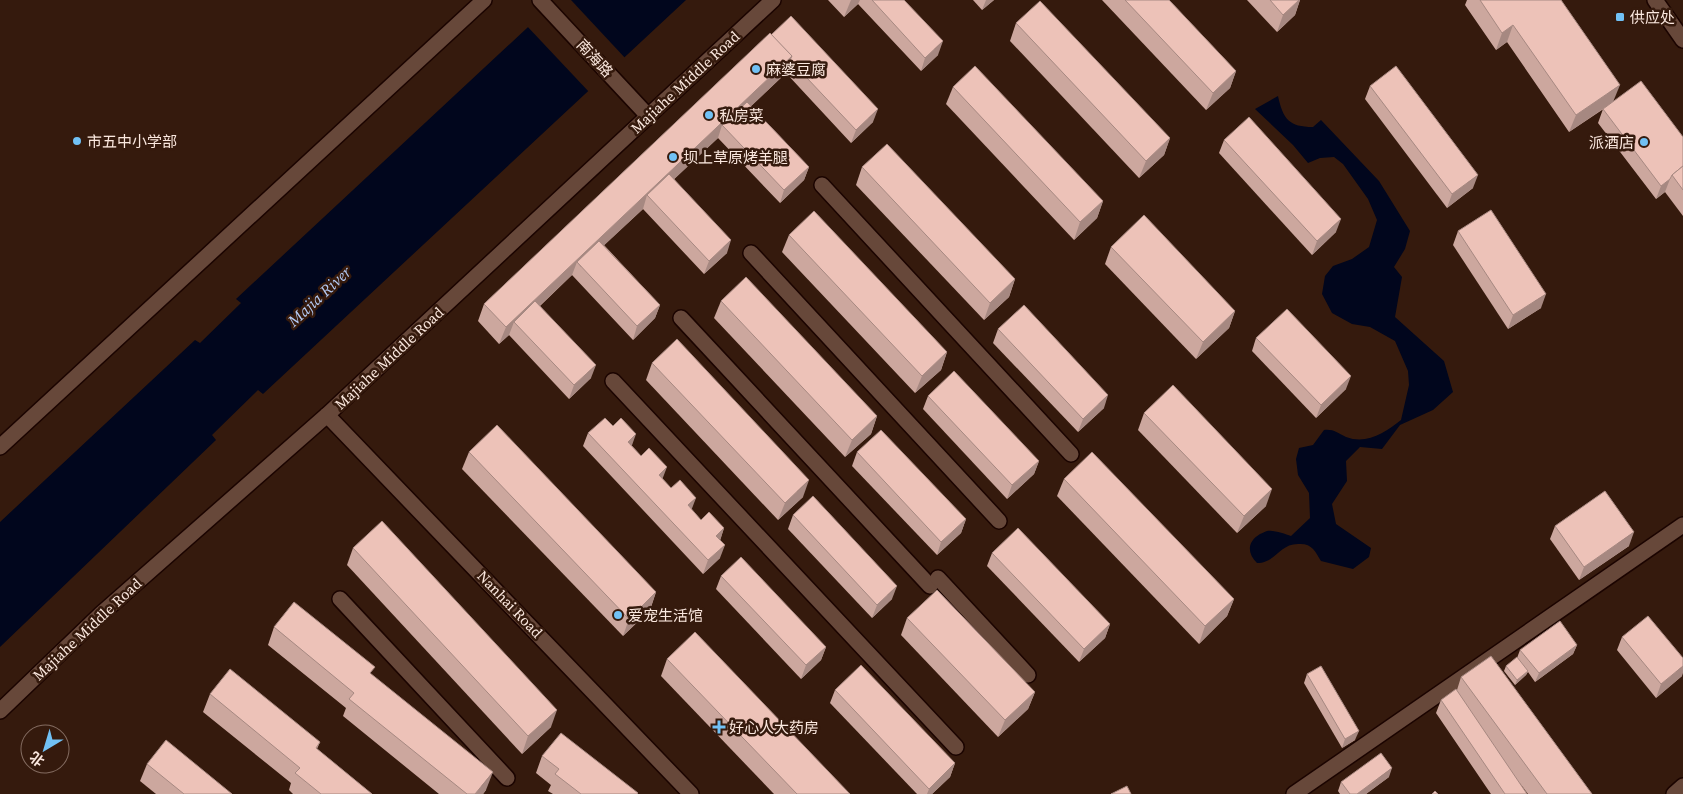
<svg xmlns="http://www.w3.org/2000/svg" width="1683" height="794" viewBox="0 0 1683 794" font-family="'Source Serif 4','Noto Sans SC',serif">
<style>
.water{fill:#01061d}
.pier{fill:#351a0d}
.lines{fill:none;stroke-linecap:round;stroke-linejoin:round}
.street-casing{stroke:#1b0400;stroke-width:18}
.secondary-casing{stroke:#1b0400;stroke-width:18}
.street{stroke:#67483a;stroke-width:15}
.secondary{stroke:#67483a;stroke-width:15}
.wall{fill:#cca79e}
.shaded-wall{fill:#a68881}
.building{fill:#edc2b8;stroke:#a68881}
.poi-dot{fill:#71c1f5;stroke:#351a0d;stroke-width:2}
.labels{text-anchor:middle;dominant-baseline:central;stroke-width:5;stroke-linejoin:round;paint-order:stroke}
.poi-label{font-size:15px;fill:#fbe8df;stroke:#351a0d;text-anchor:start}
.street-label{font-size:15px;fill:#fbe8df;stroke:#351a0d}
.water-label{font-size:16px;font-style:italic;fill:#b4cbf6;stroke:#351a0d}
</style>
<rect width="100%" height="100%" fill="#351a0d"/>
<!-- water -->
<g class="water">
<path d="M557 0H686L263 394 258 390 212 435 216 440 0 647V522L195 340 200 343 241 303 236 299Z"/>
<path d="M1278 96C1283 119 1289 127 1313 127L1321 120 1379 181 1410 231 1405 249 1394 267 1402 277 1395 317 1444 361 1453 392 1433 410 1400 425 1382 449 1360 447 1346 461 1347 481 1332 504 1336 524 1371 548 1369 557 1353 569 1321 561C1315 551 1312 543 1298 544 1279 544 1276 563 1257 563 1247 553 1247 542 1260 534 1261 534 1266 531 1267 531 1274 530 1285 534 1291 536L1310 518 1309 493 1298 475 1296 459 1299 448 1313 445 1324 430C1334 429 1337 433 1346 437 1367 445 1386 432 1401 420L1409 385 1408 371 1395 341 1370 327 1352 324 1332 313 1322 294 1325 276 1333 266 1352 259 1369 247 1377 220 1368 199 1343 164 1334 157 1320 158 1308 163 1293 145 1255 109Z"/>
</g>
<!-- pier -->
<path class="pier" d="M553 0H571L626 59 590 93 526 25Z"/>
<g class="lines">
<defs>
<g id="street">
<path d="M822 185 1071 454"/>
<path d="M751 253 999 521"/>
<path d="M681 318 930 586"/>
<path d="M613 381 956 747"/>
<path d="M938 578 1028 675"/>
<path d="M340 599 507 778"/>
<path d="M1294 794 1683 525"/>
<path d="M1674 794 1683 786"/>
</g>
<g id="secondary">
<path d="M540 0 649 117"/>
<path d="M1655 0 1683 40"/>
<path d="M327 415 691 794"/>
<path d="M0 447 484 0"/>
<path d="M0 711 101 614 327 415 773 0"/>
</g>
</defs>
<!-- street casing -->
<use href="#street" class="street-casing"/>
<!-- secondary casing -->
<use href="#secondary" class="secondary-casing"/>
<!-- street -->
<use href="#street" class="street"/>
<!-- secondary -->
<use href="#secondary" class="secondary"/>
</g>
<!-- wall -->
<g class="wall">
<path d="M828 0H904L938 55 921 71 858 4 844 17Z"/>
<path d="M973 0H994L982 10Z"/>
<path d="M1102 0H1169L1236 71 1230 88 1206 110Z"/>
<path d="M1247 0H1300L1295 15 1277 32Z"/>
<path d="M1467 0H1561L1614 102 1683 137V216L1665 192 1656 199 1598 123 1603 109 1605 108 1569 132 1507 42 1496 50 1465 5Z"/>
<path d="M1016 23 1170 138 1164 155 1139 178 1010 41Z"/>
<path d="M770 33 873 122 851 143 786 73 751 106 809 167 804 180 780 203 718 138 674 179 727 253 704 274 643 209 604 245 660 305 655 318 633 340 572 275 540 306 591 378 569 399 509 335 499 344 478 321 484 304Z"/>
<path d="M1370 86 1473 188 1447 208 1365 99Z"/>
<path d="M953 87 1103 201 1097 218 1074 240 946 104Z"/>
<path d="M1224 140 1336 232 1312 255 1219 153Z"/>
<path d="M862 167 1015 279 1009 297 984 320 856 185Z"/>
<path d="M1458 231 1541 308 1508 329 1453 245Z"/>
<path d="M789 235 947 352 941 370 915 393 782 252Z"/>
<path d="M1111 247 1235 311 1229 328 1196 359 1105 264Z"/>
<path d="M721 301 877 416 871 434 845 457 714 318Z"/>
<path d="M998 329 1104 408 1078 432 993 343Z"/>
<path d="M1256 338 1346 389 1316 418 1252 351Z"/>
<path d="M652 363 803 497 778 520 646 380Z"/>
<path d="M928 396 1039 461 1034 474 1007 499 923 409Z"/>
<path d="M1144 413 1266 506 1237 533 1138 430Z"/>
<path d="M588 433 632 446 701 520 724 528 720 540V558L703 574 583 446Z"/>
<path d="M469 452 656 592 650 610 623 636 462 469Z"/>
<path d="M857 452 966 519 961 533 937 555 852 466Z"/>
<path d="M1064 479 1234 599 1227 616 1199 644 1057 496Z"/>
<path d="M793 515 892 599 872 618 788 529Z"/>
<path d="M1555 526 1629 546 1579 580 1550 539Z"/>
<path d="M353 548 551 727 522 754 347 565Z"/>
<path d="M992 553 1110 624 1105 638 1079 662 987 566Z"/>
<path d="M721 576 826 647 821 660 801 679 716 589Z"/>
<path d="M907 618 1035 692 1028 709 998 737 901 635Z"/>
<path d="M274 627 486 790 483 794H439L343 716 346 708 268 645Z"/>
<path d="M1622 637 1682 676 1656 698 1617 650Z"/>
<path d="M1577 645 1573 654 1535 682 1528 672 1526 675 1515 685 1504 671 1506 666 1517 658 1520 650Z"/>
<path d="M667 659 850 794H774L661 676Z"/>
<path d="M1307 674 1355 740 1342 748 1304 683Z"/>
<path d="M1461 677 1592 794H1528L1519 782 1527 794H1491L1436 713 1441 700 1457 690Z"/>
<path d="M835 690 955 763 950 777 932 794H917L830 703Z"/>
<path d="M210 694 320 742 317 749 372 794H293L289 790 291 783 203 712Z"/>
<path d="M542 756 638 793 637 794H553L548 791 551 785 536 773Z"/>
<path d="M147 764 232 794H156L140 781Z"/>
<path d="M1389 777 1366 794H1340L1338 791 1341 782Z"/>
</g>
<!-- shaded-wall -->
<g class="shaded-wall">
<path d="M851 0H860L858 4 844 17Z"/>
<path d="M986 0H994L982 10Z"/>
<path d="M1299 0H1300L1295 15 1277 32 1283 15Z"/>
<path d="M1513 25 1507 42 1496 50 1502 33Z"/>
<path d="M943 41 938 55 921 71 925 58Z"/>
<path d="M792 56 786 73 727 129 722 125 718 138 652 200 647 195 643 209 581 267 577 262 572 275 518 326 514 322 509 335 499 344 506 327Z"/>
<path d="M1236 71 1230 88 1206 110 1213 93Z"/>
<path d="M1620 85 1613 102 1569 132 1576 115Z"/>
<path d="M878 109 873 122 851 143 856 130Z"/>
<path d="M1170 138 1164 155 1139 178 1146 161Z"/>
<path d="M809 167 804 180 780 203 784 190Z"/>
<path d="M1478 175 1473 188 1447 208 1452 194Z"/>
<path d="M1670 179 1665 192 1656 199 1661 186Z"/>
<path d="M1103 201 1097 218 1074 240 1080 222Z"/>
<path d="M1341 219 1336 232 1312 255 1317 241Z"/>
<path d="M731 240 727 253 704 274 709 261Z"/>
<path d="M1015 279 1009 297 984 320 990 303Z"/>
<path d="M1546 294 1541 308 1508 329 1513 315Z"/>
<path d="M660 305 655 318 633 340 637 326Z"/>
<path d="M1235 311 1229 328 1196 359 1203 342Z"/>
<path d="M947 352 941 370 915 393 922 376Z"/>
<path d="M596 365 591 378 569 399 574 385Z"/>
<path d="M1351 376 1346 389 1316 418 1321 405Z"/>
<path d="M1108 395 1104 408 1078 432 1083 419Z"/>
<path d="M877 416 871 434 845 457 852 440Z"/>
<path d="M636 434 631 448 628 442Z"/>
<path d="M1039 461 1034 474 1007 499 1012 485Z"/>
<path d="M667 467 662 480 659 475Z"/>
<path d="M809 480 803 497 778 520 785 503Z"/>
<path d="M1272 489 1266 506 1237 533 1244 516Z"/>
<path d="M696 498 691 511 688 505Z"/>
<path d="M966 519 961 533 937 555 941 542Z"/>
<path d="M724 528 720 541 716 536Z"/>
<path d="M1634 532 1629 546 1579 580 1584 567Z"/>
<path d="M725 545 720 558 703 574 708 560Z"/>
<path d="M897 586 892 599 872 618 877 605Z"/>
<path d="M656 592 650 610 623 636 629 619Z"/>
<path d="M1234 599 1227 616 1199 644 1205 626Z"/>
<path d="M1110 624 1105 638 1079 662 1084 649Z"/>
<path d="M1577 645 1573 654 1535 682 1539 673Z"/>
<path d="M826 647 821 660 801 679 806 665Z"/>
<path d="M1683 666V673L1682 676 1656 698 1661 684Z"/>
<path d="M1528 671 1526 675 1515 685 1517 680Z"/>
<path d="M1035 692 1028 709 998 737 1005 720Z"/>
<path d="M557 710 551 727 522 754 528 736Z"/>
<path d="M1359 731 1355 740 1342 748 1345 739Z"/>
<path d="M955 763 950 777 932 794H927L929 789Z"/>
<path d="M1392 768 1389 777 1366 794H1357Z"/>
<path d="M493 772 486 790 483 794H475Z"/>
</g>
<!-- building -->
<g class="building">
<path d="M872 0H904L943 41 925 58Z"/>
<path d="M1125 0H1169L1236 71 1213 93Z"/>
<path d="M1270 0H1299L1283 15Z"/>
<path d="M1480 0H1561L1620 85 1576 115 1513 25 1502 33Z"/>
<path d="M1040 1 1170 138 1146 161 1016 23Z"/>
<path d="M791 16 878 109 856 130 790 60 792 56 771 35Z"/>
<path d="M770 33 792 56 506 327 484 304Z"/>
<path d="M975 66 1103 201 1080 222 953 87Z"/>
<path d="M1396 66 1478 175 1452 194 1370 86Z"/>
<path d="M1641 81 1683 137V166L1672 175 1670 179 1661 186 1603 109Z"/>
<path d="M747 102 809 167 784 190 722 125Z"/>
<path d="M1249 117 1341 219 1317 241 1224 140Z"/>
<path d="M887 144 1015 279 990 303 862 167Z"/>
<path d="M1683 166V190L1672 175Z"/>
<path d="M669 174 731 240 709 261 647 195Z"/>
<path d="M1491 210 1546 294 1513 315 1458 231Z"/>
<path d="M814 211 947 352 922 376 789 235Z"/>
<path d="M1144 215 1235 311 1203 342 1111 247Z"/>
<path d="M599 241 660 305 637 326 577 262Z"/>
<path d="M746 277 877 416 852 440 721 301Z"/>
<path d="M535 301 596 365 574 385 514 322Z"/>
<path d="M1024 305 1108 395 1083 419 998 329Z"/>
<path d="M1287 309 1351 376 1321 405 1256 338Z"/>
<path d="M677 339 809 480 785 503 652 363Z"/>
<path d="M954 371 1039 461 1012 485 928 396Z"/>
<path d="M1173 385 1272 489 1244 516 1144 413Z"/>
<path d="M605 418 613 426 621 418 636 434 628 442 641 456 649 448 667 467 659 475 671 488 680 480 696 498 688 505 701 520 709 512 724 528 716 536 725 545 708 560 588 433Z"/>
<path d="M497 425 656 592 629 619 469 452Z"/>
<path d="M881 430 966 519 941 542 857 452Z"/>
<path d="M1092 452 1234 599 1205 626 1064 479Z"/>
<path d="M1605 491 1634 532 1584 567 1555 526Z"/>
<path d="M813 496 897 586 877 605 793 515Z"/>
<path d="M382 521 557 710 528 736 353 548Z"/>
<path d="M1018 528 1110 624 1084 649 992 553Z"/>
<path d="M741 557 826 647 806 665 721 576Z"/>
<path d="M937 590 1035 692 1005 720 907 618Z"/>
<path d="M294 602 375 667 370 673 493 772 475 794H467L349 699 354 693 274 627Z"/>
<path d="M1648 616 1683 658V666L1661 684 1622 637Z"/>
<path d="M1560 621 1577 645 1539 673 1520 650Z"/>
<path d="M695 632 850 794H797L667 659Z"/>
<path d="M1491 656 1592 794H1547L1461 677Z"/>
<path d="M1517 657 1528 671 1517 680 1506 666Z"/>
<path d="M861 665 955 763 929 789 835 690Z"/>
<path d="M1321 666 1359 731 1345 739 1307 674Z"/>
<path d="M230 669 320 742 316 748 372 794H321L295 773 300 768 210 694Z"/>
<path d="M1456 689 1527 794H1505L1441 700Z"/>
<path d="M561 733 638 793 637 794H581L555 774 559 769 542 756Z"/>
<path d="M166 740 232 794H184L147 764Z"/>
<path d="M1381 753 1392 768 1357 794H1350L1341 782Z"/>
<path d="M1127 786 1131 794H1111Z"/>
<path d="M1435 791 1438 794H1432Z"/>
</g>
<!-- markers -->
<g class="poi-dot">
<rect x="1615" y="12" width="10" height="10" rx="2.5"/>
<circle cx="756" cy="69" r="5"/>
<circle cx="709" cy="115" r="5"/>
<circle cx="77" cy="141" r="5"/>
<circle cx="1644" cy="142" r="5"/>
<circle cx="673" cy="157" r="5"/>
<circle cx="618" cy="615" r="5"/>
<path d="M716.5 719.5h5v5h5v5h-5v5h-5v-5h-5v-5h5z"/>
</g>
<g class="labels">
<!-- poi labels -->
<g class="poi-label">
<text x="1630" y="17">供应处</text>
<text x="766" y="69">麻婆豆腐</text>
<text x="719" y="115">私房菜</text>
<text x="87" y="141">市五中小学部</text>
<text x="1634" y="142" text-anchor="end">派酒店</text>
<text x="683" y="157">坝上草原烤羊腿</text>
<text x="628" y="615">爱宠生活馆</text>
<text x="729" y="727">好心人大药房</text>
</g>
<!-- street labels -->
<g class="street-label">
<text transform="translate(595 58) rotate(47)">南海路</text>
<text transform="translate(685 82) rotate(-43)">Majiahe Middle Road</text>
<text transform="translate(389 358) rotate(-43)">Majiahe Middle Road</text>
<text transform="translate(510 604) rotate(46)">Nanhai Road</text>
<text transform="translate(87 629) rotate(-43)">Majiahe Middle Road</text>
</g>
<!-- water labels -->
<g class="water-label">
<text transform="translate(319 296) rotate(-43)">Majia River</text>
</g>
</g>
<!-- north arrow -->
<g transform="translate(45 749) rotate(218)"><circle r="24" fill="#351a0d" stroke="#846c61"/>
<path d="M0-4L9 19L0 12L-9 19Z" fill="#71c1f5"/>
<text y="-8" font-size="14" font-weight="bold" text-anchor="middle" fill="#fbe8df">北</text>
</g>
</svg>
